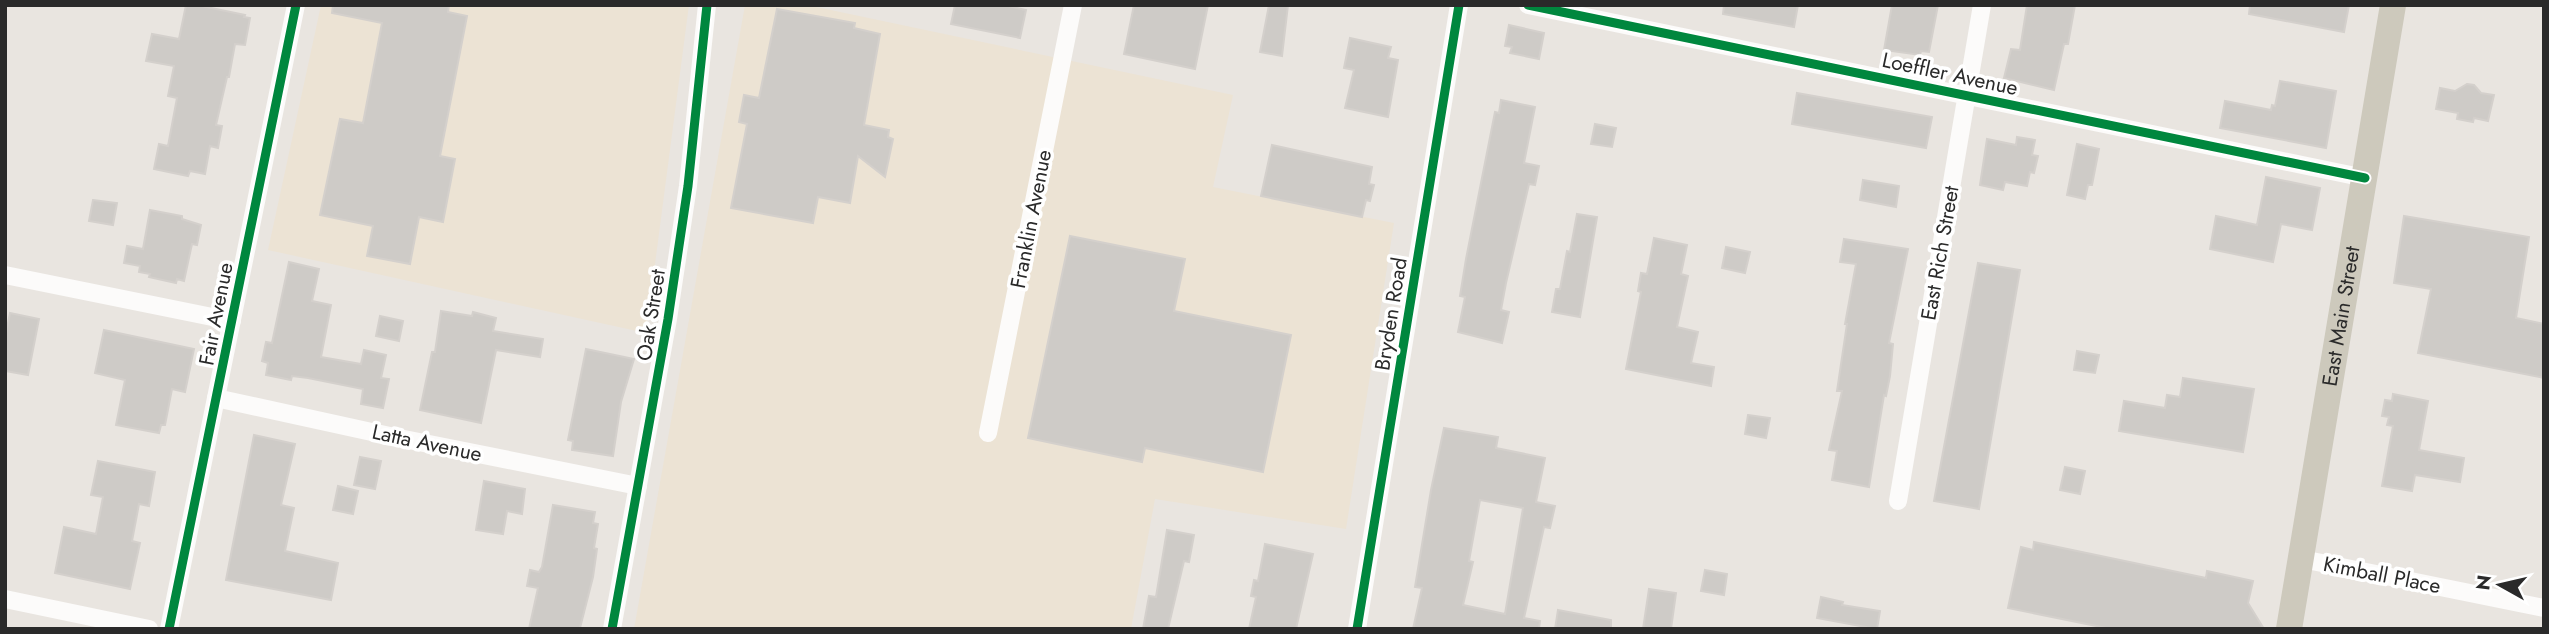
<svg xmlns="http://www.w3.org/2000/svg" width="2549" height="634" viewBox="0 0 2549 634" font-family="Jost,sans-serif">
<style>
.education{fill:#ece3d4}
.building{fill:#cecbc7;stroke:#d4d0cc;stroke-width:2;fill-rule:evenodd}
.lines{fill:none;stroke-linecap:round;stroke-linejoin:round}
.minor{stroke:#fcfbfa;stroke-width:18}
.primary{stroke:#cdc9bc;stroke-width:26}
.cycleway-casing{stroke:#fff;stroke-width:13}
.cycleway{stroke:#00873e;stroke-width:9}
.labels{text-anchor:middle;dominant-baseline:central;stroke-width:7;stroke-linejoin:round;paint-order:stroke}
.street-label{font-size:21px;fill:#2a2a2a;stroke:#fff}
</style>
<rect width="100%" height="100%" fill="#e9e5e0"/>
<!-- education -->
<g class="education">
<path d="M321 5H689L646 333 268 250Z"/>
<path d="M745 5H807L1233 95 1213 187 1394 223 1346 529 1155 499 1131 629H634Z"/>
</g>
<!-- building -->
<g class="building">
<path d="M186 5H197L245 15 244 17 250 18 245 45 235 44 229 77H227L216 125 222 126 218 148 210 146 205 174 190 171 188 176 154 169 159 144 168 146 177 98 168 96 174 66 146 61 152 34 179 39Z"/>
<path d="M333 5H449L448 12 467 16 440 156 455 159 443 222 419 217 410 264 367 256 373 226 320 215 340 119 363 123 382 23 332 13Z"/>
<path d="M955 5H1004L1026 10 1020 38 951 24Z"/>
<path d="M1134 5H1208L1195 69 1124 54Z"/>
<path d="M1269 5H1288L1282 56 1260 52Z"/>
<path d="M1724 5H1798L1794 27 1723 14Z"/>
<path d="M1892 5H1938L1929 52 1921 51 1920 55 1884 50Z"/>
<path d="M2027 5H2075L2068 44H2064L2054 90 2004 78 2011 49 2020 50Z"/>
<path d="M2250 5H2349L2344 32 2249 14Z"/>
<path d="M777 9 855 23 854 28 880 34 864 125 889 130 888 137 893 139 885 177 858 156 850 203 818 197 813 223 731 208 747 124 739 122 744 95 759 98Z"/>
<path d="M1509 25 1544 33 1539 59 1510 53 1512 47 1505 46Z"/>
<path d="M1350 38 1391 47 1388 58 1398 60 1388 117 1345 108 1354 70 1344 68Z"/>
<path d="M2280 81 2336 91 2326 148 2220 128 2225 101 2271 110 2272 105 2275 106Z"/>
<path d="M2467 84 2474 85 2481 93 2494 95 2488 121 2474 118 2473 122 2457 119 2458 113 2436 109 2440 88 2455 91Z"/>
<path d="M1797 93 1932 117 1926 148 1792 124Z"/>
<path d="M1501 100 1535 107 1524 163 1539 166 1535 185 1529 184 1506 283 1501 310 1509 312 1502 343 1458 332 1465 297 1460 296 1466 259 1495 112 1499 113Z"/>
<path d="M1595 124 1616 128 1612 147 1591 144Z"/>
<path d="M2017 137 2035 140 2032 155 2038 156 2034 173 2030 172 2027 186 2005 182 2003 190 1980 185 1987 139 2016 145Z"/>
<path d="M2077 144 2099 149 2092 185H2088L2085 199 2067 195Z"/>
<path d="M1272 145 1372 167 1369 184 1374 185 1370 201 1366 200 1362 217 1261 196Z"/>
<path d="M2266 177 2320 188 2312 230 2281 224 2273 262 2210 249 2216 216 2257 225Z"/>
<path d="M1863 180 1899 186 1896 207 1860 200Z"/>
<path d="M93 200 117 203 113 225 89 221Z"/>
<path d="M150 210 182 216V219L201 225 197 245 192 244 184 281 177 279 176 283 149 277 150 274 139 272 140 266 124 263 127 246 143 249Z"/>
<path d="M1577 214 1597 217 1580 317 1552 312 1556 289H1560L1567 251 1570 252Z"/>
<path d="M2404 216 2529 237 2516 318 2544 324V378L2418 353 2431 289 2394 283Z"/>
<path d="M1070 236 1185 259 1174 311 1291 335 1263 472 1145 448 1142 462 1028 438Z"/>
<path d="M1654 238 1687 245 1681 274 1688 276 1677 327 1698 332 1691 363 1714 367 1711 386 1626 369 1641 292 1638 291 1641 273 1647 274Z"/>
<path d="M1844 239 1908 249 1889 343 1893 344 1890 376 1886 396 1884 395 1869 487 1832 480 1837 451 1829 450 1842 391H1837L1847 324H1845L1856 264 1840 262Z"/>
<path d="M1726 247 1750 252 1745 273 1722 268Z"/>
<path d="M289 262 319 269 312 301 331 305 321 357 361 364 364 350 386 355 381 378 389 379 383 408 361 404 363 389 308 378 292 376 291 380 266 375 268 363 262 361 266 342 272 343Z"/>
<path d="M1978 263 2020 270 1979 509 1934 501Z"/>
<path d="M441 311 472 316 473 312 496 318 493 331 543 339 540 357 496 350 481 423 420 410 432 352H435Z"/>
<path d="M10 313 39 319 28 375 5 371V338Z"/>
<path d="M380 316 403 321 399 341 376 336Z"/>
<path d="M104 330 194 349 185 392 172 389 165 425H161L159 433 116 425 125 380 95 373Z"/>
<path d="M586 349 634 359 621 402 613 456 572 450 573 441 568 440Z"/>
<path d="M2077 351 2099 355 2095 373 2074 370Z"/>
<path d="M2183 378 2254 389 2243 452 2119 431 2124 401 2165 408 2167 395 2180 397Z"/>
<path d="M2393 394 2428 401 2419 450 2464 458 2460 482 2415 475 2412 491 2382 486 2393 426 2387 425 2389 417 2382 416 2385 400 2392 401Z"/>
<path d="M1748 415 1770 418 1766 438 1745 434Z"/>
<path d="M1444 428 1498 437 1496 448 1545 458 1536 502 1555 506 1550 528 1544 527 1524 618 1540 621 1539 629H1413L1422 588 1415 587 1431 490ZM1480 500 1523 508 1505 614 1463 605 1473 562 1469 561Z"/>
<path d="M254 435 295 444 281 505 294 508 285 551 338 563 331 600 226 580Z"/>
<path d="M360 457 381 461 375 489 354 485Z"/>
<path d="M98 461 155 472 149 506 139 504 132 541 140 543 130 589 55 573 64 527 96 534 103 497 91 495Z"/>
<path d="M2065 467 2085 471 2080 494 2060 490Z"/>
<path d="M484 481 525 489 522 514 507 511 503 534 476 530Z"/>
<path d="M338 486 358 491 353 514 333 510Z"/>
<path d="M553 505 595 512 593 523 598 524 594 548 597 549 593 577 580 628 529 629 538 588 527 586 530 570 539 572 542 567Z"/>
<path d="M1167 530 1194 535 1189 562 1184 561 1168 629H1143L1149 596 1156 597Z"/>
<path d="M2034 542 2206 578 2207 571 2253 581 2248 603 2264 629H2111L2008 608 2021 547 2033 550Z"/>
<path d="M1265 544 1313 554 1296 629H1249L1256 597 1251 596 1254 580 1258 581Z"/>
<path d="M1705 570 1727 574 1724 595 1701 591Z"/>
<path d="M1649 589 1676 593 1671 629H1643Z"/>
<path d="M1821 597 1843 602 1842 605 1880 611 1877 629 1817 618Z"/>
<path d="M1558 610 1611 620V629H1555Z"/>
</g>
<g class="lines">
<!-- minor -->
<g class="minor">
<path d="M1528 5 2365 178"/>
<path d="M5 275 232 321"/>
<path d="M216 398 399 438 638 486"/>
<path d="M988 433 1073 5"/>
<path d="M1898 501 1982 5"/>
<path d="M2302 559 2544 608"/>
<path d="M5 599 149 629"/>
<path d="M169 629 296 5"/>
<path d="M612 629 668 319 688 186 707 5"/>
<path d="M1357 629 1459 5"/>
</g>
<!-- primary -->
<path class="primary" id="s1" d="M2289 629 2393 5"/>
<defs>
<g id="cycleway">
<path d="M1528 5 2365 178"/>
<path d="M169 629 296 5"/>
<path d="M612 629 668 319 688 186 707 5"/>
<path d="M1357 629 1459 5"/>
</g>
</defs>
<!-- cycleway casing -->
<use href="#cycleway" class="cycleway-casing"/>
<!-- cycleway -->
<use href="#cycleway" class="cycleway"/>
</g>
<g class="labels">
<!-- street labels -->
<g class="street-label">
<text transform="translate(1950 74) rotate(12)">Loeffler Avenue</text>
<text transform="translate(1031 219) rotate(-79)">Franklin Avenue</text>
<text transform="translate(1940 253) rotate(-80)">East Rich Street</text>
<text transform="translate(216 314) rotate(-79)">Fair Avenue</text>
<text transform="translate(1391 314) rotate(-81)">Bryden Road</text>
<text transform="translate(651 315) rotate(-81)">Oak Street</text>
<text stroke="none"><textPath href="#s1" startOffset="317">East Main Street</textPath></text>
<text transform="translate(427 443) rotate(12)">Latta Avenue</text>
<text transform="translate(2382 575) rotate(11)">Kimball Place</text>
</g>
</g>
<!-- border -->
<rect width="2549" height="634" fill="none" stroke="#2a2a2a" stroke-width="14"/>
<!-- north arrow -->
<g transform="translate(2500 585) rotate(278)" stroke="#ffffff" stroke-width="5" paint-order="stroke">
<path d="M0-5L12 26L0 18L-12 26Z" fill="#2a2a2a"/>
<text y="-10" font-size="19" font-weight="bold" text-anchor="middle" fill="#2a2a2a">N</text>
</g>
</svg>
